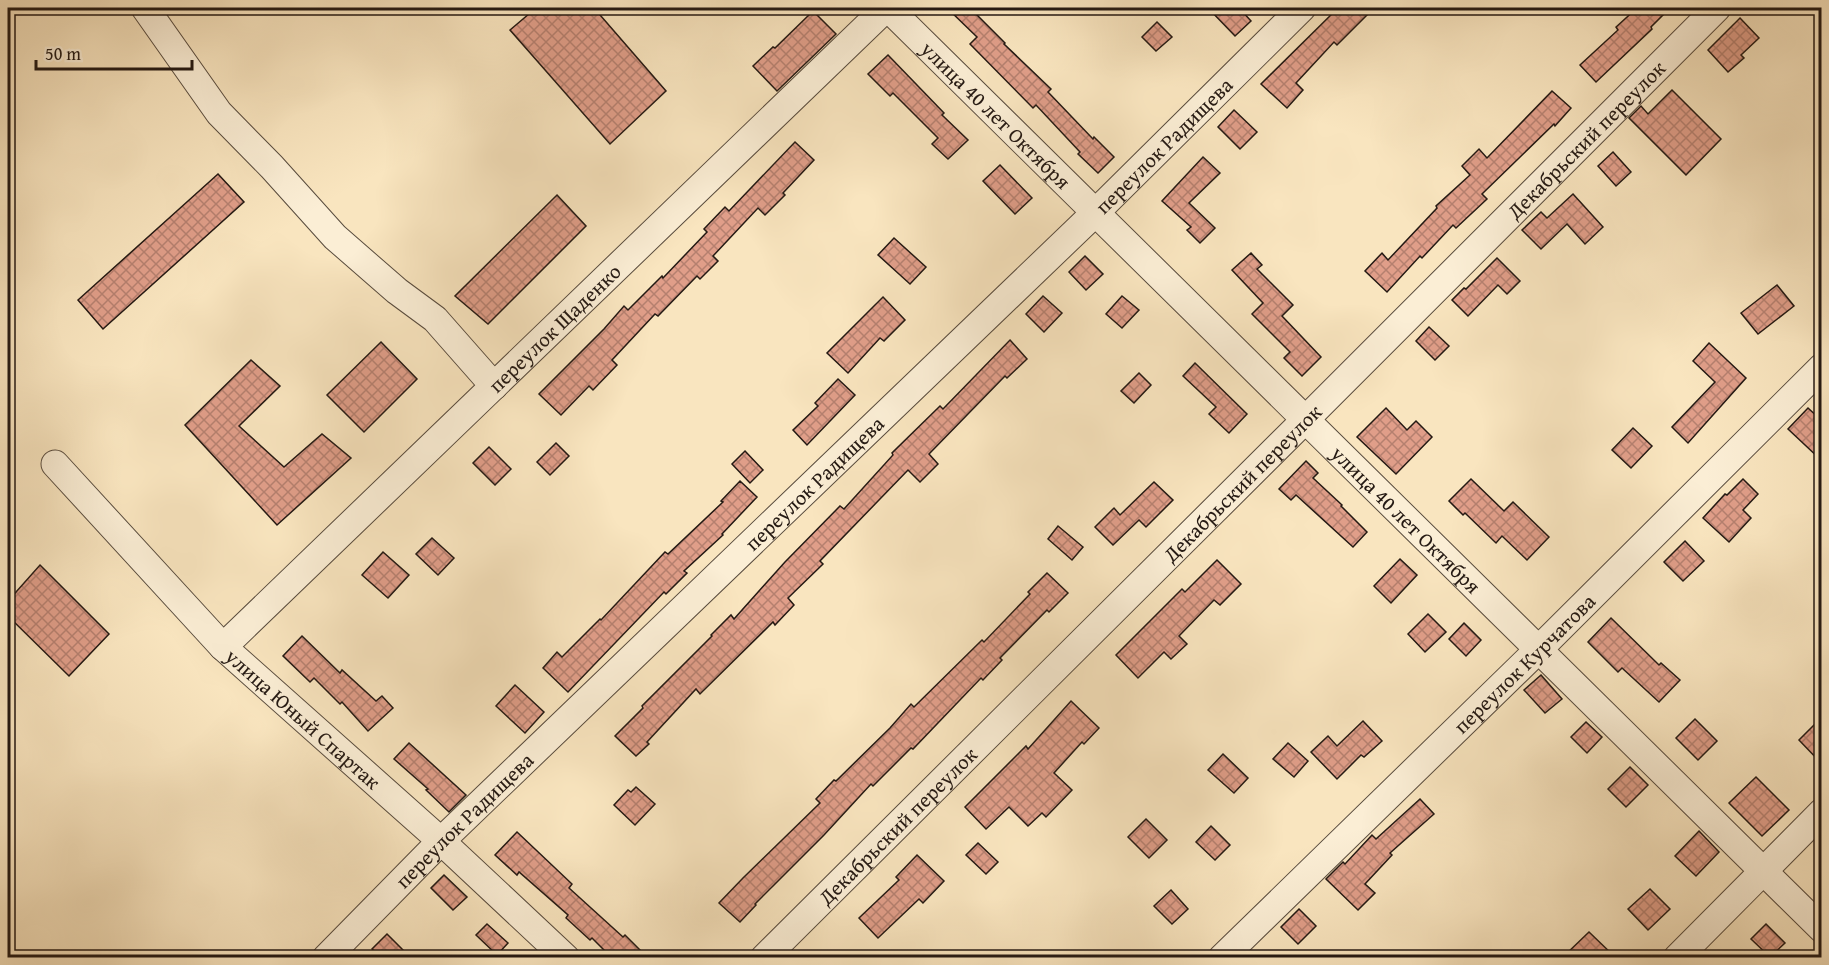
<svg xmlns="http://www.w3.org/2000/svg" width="1829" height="965" viewBox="0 0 1829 965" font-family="'Gentium Book Plus',serif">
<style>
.building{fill:url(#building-cross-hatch);stroke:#241913;stroke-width:1.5}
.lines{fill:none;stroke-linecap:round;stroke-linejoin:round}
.minor-casing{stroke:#594c3e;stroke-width:29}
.minor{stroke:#fbeed5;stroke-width:27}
.labels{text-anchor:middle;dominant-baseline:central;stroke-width:5;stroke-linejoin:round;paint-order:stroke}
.street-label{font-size:21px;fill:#241913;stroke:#fbeed5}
</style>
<defs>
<pattern id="building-cross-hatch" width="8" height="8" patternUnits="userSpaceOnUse" patternTransform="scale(1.5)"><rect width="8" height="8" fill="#e09e89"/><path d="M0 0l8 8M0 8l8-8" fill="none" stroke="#b5806f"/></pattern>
</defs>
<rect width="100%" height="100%" fill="#f9e5bf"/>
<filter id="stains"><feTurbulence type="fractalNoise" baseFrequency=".00333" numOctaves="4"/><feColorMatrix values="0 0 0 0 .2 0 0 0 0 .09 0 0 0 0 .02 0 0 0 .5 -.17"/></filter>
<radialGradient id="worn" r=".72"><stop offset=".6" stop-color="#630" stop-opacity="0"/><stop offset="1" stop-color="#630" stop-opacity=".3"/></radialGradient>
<!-- building -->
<g class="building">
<path d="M536 8H594L666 91 610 144 510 30Z"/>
<path d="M947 8H970L1005 43 1004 44 1051 89 1048 92 1093 139 1094 137 1114 157 1098 173 1078 154 1080 152 1036 105 1033 108 970 44 977 37Z"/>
<path d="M1208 8H1239L1251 21 1235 36Z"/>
<path d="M1338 8H1374L1337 45 1334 42 1296 83 1303 90 1287 108 1261 84Z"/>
<path d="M1637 8H1670L1651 27 1652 29 1596 82 1580 65 1618 30 1616 27Z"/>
<path d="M813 11 836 34 777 91 753 66 773 47 775 48Z"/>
<path d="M1740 18 1759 38 1741 55 1744 58 1728 72 1708 50Z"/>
<path d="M1157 22 1172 37 1156 51 1142 37Z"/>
<path d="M888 55 944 113 942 115 968 140 948 159 932 144 938 138 893 93 890 96 868 74Z"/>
<path d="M1672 90 1721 139 1686 175 1629 118 1641 106 1648 114Z"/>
<path d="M1552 91 1571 108 1555 126 1554 124 1482 194 1487 199 1456 228 1453 225 1422 258 1420 256 1387 292 1365 271 1382 253 1388 260 1437 208 1436 206 1470 175 1462 166 1479 149 1487 158Z"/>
<path d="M1234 110 1257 132 1240 149 1218 127Z"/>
<path d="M795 142 814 160 783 193 785 195 765 215 758 208 713 256 718 261 700 279 697 276 658 316 655 314 612 360 617 365 593 390 589 386 561 415 539 394 604 329 624 306 628 310 662 276 663 278 707 232 704 229 725 207 729 211Z"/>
<path d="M1613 152 1631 172 1616 186 1598 166Z"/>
<path d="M1203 157 1220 173 1189 203 1215 228 1200 243 1187 230 1191 227 1162 201Z"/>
<path d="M1000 165 1032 198 1015 214 983 181Z"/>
<path d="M218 174 244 202 103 329 78 300Z"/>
<path d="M1573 194 1603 227 1585 244 1567 224 1541 249 1522 230 1541 212 1547 218Z"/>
<path d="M557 195 586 226 488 324 455 296Z"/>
<path d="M894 238 926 267 910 284 878 255Z"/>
<path d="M1251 253 1262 265 1257 269 1293 305 1282 316 1321 357 1302 376 1284 358 1290 352 1252 314 1263 303 1232 270Z"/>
<path d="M1085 256 1103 274 1086 290 1069 272Z"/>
<path d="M1497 258 1520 281 1507 294 1498 285 1468 316 1452 300 1464 288 1466 289Z"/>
<path d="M1777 285 1794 306 1758 334 1741 313Z"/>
<path d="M1043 296 1062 313 1044 332 1026 314Z"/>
<path d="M1122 296 1139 310 1122 328 1106 314Z"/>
<path d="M883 297 905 320 884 341 880 338 848 373 827 353Z"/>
<path d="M1429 327 1449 346 1435 360 1416 341Z"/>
<path d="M1010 340 1027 359 1007 378 1005 376 929 454 938 464 920 482 908 470 820 561 823 564 788 598 794 605 775 625 773 622 700 694 696 689 647 742 649 744 636 756 615 736 643 708 642 706 712 636 711 635 731 615 734 619 785 562 840 506 844 509 893 455 892 453 940 406 943 409Z"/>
<path d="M381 342 417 379 364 432 327 395Z"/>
<path d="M1709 343 1746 378 1688 443 1672 427 1715 382 1693 361Z"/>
<path d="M251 360 280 386 239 426 284 467 322 434 351 458 277 525 185 425Z"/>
<path d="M1195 363 1247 414 1229 433 1209 414 1216 407 1183 376Z"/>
<path d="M1139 373 1151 385 1134 403 1121 391Z"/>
<path d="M838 379 855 395 807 445 793 430 818 406 815 403Z"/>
<path d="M1386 408 1407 430 1416 421 1432 437 1396 474 1357 437Z"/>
<path d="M1808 408 1821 420V460L1788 429Z"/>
<path d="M1633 428 1652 446 1631 468 1612 450Z"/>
<path d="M556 443 569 456 550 475 537 462Z"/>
<path d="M489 447 511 469 495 485 473 463Z"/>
<path d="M745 451 763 470 750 483 732 464Z"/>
<path d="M1306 461 1318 473 1313 478 1342 505 1341 506 1367 532 1353 547 1296 495 1291 500 1279 489Z"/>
<path d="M1471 479 1504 511 1513 502 1549 537 1527 560 1502 536 1496 543 1465 513 1463 515 1449 501Z"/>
<path d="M1743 479 1758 494 1743 510 1751 518 1729 542 1703 518 1725 494 1727 495Z"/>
<path d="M740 481 757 497 722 534 723 535 684 571 687 573 666 594 664 592 568 692 543 668 557 652 562 657 600 619 601 620 665 552 668 554 723 502 721 501Z"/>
<path d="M1154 482 1173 500 1146 527 1139 520 1113 545 1095 527 1114 508 1120 515Z"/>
<path d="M1058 526 1083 547 1072 560 1048 539Z"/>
<path d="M432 538 454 558 438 575 416 554Z"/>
<path d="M1685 541 1704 561 1683 581 1664 562Z"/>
<path d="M383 552 409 575 388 598 362 575Z"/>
<path d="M1400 559 1417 575 1391 603 1374 586Z"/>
<path d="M1217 560 1241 584 1220 605 1214 600 1179 636 1187 644 1171 659 1164 652 1138 678 1116 655 1182 589 1185 592Z"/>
<path d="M40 565 109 634 69 676 8 616V601Z"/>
<path d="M1047 573 1068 593 1049 612 1047 610 1000 658 1002 660 983 680 981 678 913 749 911 748 873 786 871 784 824 835 755 904 756 905 740 922 719 903 743 878 820 803 816 799 834 780 836 781 890 728 911 704 914 707 982 640 984 642 1030 594 1028 592Z"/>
<path d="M1428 614 1446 632 1425 652 1408 634Z"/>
<path d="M1611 618 1659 665 1661 663 1680 680 1659 702 1622 668 1618 672 1588 642Z"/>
<path d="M1464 623 1481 640 1466 656 1449 639Z"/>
<path d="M302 636 340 673 342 670 376 701 382 696 393 708 368 731 342 702 340 704 314 678 310 682 283 656Z"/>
<path d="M1541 675 1562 699 1545 713 1524 690Z"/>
<path d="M515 685 544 712 525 733 496 706Z"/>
<path d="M1071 701 1099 728 1084 744 1082 742 1054 773 1072 790 1046 817 1042 813 1028 826 1009 807 986 829 965 807 1026 746 1028 749Z"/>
<path d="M1821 718V763L1799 740Z"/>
<path d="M1695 719 1717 741 1698 760 1676 738Z"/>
<path d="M1363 721 1382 741 1364 757 1361 755 1337 779 1311 752 1328 736 1337 746Z"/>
<path d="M1586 722 1602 737 1587 753 1571 737Z"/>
<path d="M409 743 466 795 449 812 426 790 428 789 394 759Z"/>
<path d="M1288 743 1308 761 1294 777 1273 759Z"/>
<path d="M1223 754 1248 778 1234 793 1208 770Z"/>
<path d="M1630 767 1648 785 1626 807 1608 789Z"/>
<path d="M1756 777 1789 810 1762 836 1729 803Z"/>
<path d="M636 787 655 804 635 825 614 805 628 790 631 792Z"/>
<path d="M1420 799 1434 814 1390 853 1392 855 1365 884 1375 893 1358 910 1326 879 1343 862 1345 864 1372 835 1376 839Z"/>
<path d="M1146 819 1167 840 1149 858 1128 837Z"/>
<path d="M1211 826 1230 845 1215 860 1196 842Z"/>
<path d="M1699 831 1719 852 1696 876 1675 856Z"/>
<path d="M517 832 572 884 569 888 623 937 625 935 647 957H611L592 938 590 940 566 918 568 915 519 872 517 875 495 855Z"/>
<path d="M978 843 998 862 986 874 966 855Z"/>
<path d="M917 855 944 881 923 903 919 899 878 938 859 918 899 880 896 877Z"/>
<path d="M444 875 467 897 453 910 431 888Z"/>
<path d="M1650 889 1670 909 1648 930 1628 909Z"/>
<path d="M1171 890 1188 909 1172 924 1154 906Z"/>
<path d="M1299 909 1316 926 1298 944 1281 927Z"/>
<path d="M487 924 508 943 497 955 476 935Z"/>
<path d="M1766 924 1785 943 1770 957 1751 939Z"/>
<path d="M1589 932 1615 957H1563Z"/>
<path d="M387 934 410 957H381L372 949Z"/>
</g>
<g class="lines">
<defs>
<g id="minor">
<path d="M145 8 219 113 272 167 335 237 397 291 435 319 494 386"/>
<path id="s1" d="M888 8 1822 929"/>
<path id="s2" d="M55 464 223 647 441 841 566 958"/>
<path id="s3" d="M223 647 886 8"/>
<path id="s4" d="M326 958 441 841 1096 212 1302 8"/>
<path id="s5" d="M764 958 1305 420 1717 8"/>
<path id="s6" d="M1222 958 1538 650 1822 367"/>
<path d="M1677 958 1822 812"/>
</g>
</defs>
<!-- minor casing -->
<use href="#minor" class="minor-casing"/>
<!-- minor -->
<use href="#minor" class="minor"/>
</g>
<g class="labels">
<!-- street labels -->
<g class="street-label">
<text stroke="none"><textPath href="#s1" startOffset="152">улица 40 лет Октября</textPath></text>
<text stroke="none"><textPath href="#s5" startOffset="1160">Декабрьский переулок</textPath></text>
<text stroke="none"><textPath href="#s4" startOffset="1167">переулок Радищева</textPath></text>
<text stroke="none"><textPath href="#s3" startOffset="460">переулок Щаденко</textPath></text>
<text stroke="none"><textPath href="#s4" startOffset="681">переулок Радищева</textPath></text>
<text stroke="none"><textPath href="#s5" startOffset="674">Декабрьский переулок</textPath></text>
<text stroke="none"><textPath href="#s1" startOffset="728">улица 40 лет Октября</textPath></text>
<text stroke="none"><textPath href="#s6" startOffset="422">переулок Курчатова</textPath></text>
<text stroke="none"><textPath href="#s2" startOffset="356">улица Юный Спартак</textPath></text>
<text stroke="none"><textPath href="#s4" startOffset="195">переулок Радищева</textPath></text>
<text stroke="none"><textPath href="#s5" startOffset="188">Декабрьский переулок</textPath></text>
</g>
</g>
<!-- margin -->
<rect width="1829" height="965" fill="none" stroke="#f9e5bf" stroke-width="30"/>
<rect x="9" y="9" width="1811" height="947" fill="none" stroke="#241913" stroke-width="3"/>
<rect x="15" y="15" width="1799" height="935" fill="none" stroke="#241913" stroke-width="1.5"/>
<!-- scale -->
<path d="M36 60v9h156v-9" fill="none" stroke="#241913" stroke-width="3"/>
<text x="45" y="60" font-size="18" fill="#241913" stroke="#fbeed5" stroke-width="4.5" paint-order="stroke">50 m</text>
<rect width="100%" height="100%" filter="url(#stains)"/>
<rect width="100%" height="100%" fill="url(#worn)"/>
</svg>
